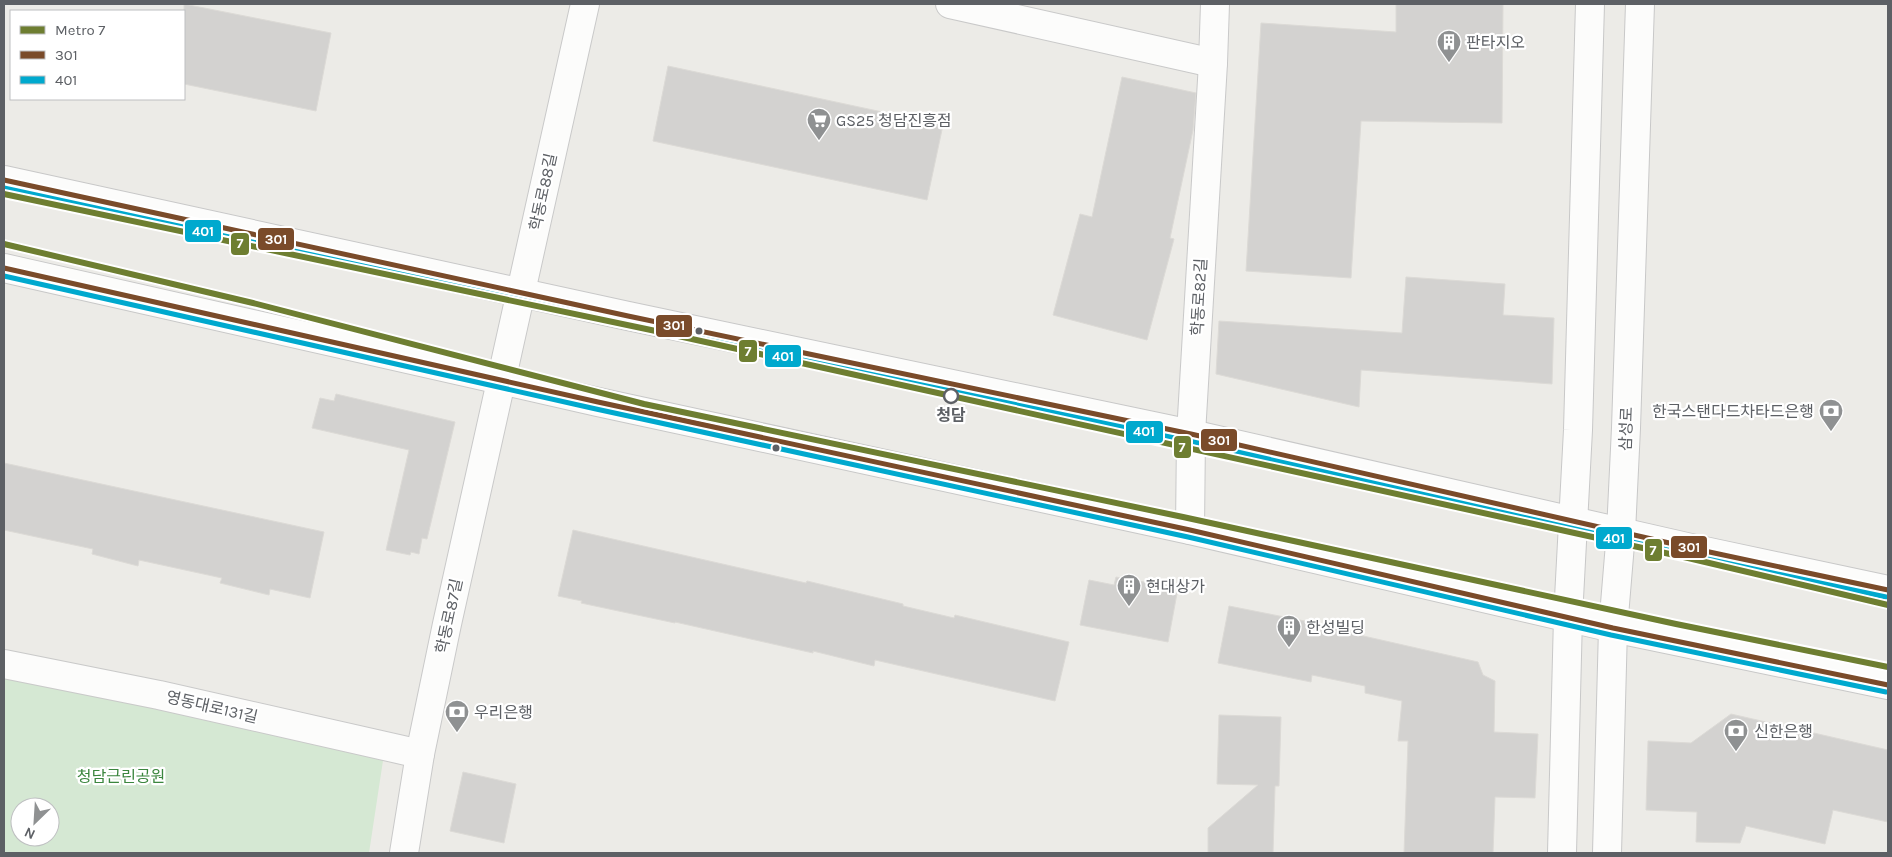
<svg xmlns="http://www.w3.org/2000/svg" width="1892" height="857" viewBox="0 0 1892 857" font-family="Karla,'Noto Sans KR',sans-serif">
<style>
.green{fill:#d5e8d3;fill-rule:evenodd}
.building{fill:#d3d2d0;stroke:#dcdad6}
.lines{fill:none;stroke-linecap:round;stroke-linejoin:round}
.street-casing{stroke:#c9c9c9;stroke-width:30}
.secondary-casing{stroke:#c8c8c8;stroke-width:30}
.street{stroke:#fcfcfb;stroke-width:28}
.secondary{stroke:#fcfcfb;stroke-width:28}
.bus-1-casing{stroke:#fff;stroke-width:9}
.bus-2-casing{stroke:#fff;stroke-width:9}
.bus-1{stroke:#7a4b2a;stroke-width:5}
.bus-2{stroke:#00a9ce;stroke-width:5}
.metro-1-casing{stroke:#fff;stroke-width:10}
.metro-1{stroke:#6e7e31;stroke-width:6}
.bus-dot{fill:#5d6065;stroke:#fff;stroke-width:2}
.stop-dot{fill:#fff;stroke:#5d6065;stroke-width:2.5}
.labels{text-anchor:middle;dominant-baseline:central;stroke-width:4.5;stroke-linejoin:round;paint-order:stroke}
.poi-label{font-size:16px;fill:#5d6065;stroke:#fff;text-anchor:start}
.street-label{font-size:16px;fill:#5d6065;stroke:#fff}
.stop-label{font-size:16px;font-weight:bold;fill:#5d6065;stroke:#fff}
.park-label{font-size:16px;fill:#3b863e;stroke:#fff}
.line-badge{stroke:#fff;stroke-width:2}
.badge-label{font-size:14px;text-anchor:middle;font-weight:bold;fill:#fff}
</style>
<rect width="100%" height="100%" fill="#ecebe7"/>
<!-- green -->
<path class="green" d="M4 672 384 754 369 853H4ZM20 807H50V837H20Z"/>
<!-- building -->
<g class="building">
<path d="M184 4 331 33 316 111 184 84Z"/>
<path d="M1396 4H1503L1502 123 1361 121 1351 278 1246 271 1261 23 1396 32Z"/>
<path d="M668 66 943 125 927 200 653 141Z"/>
<path d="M1122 77 1196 93 1193 130 1170 238 1174 239 1147 340 1053 315 1080 214 1092 217Z"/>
<path d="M1406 277 1505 284 1503 315 1554 318 1552 384 1361 370 1359 407 1216 374 1219 321 1402 333Z"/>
<path d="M336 394 455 422 427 539 422 538 419 554 411 552 410 555 386 550 409 450 312 428 320 398 334 401Z"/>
<path d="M4 463 324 532 310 598 270 589 269 595 220 583 222 578 139 560 138 566 92 554 93 549 4 530Z"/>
<path d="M573 530 806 583 807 581 903 604V606L954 618 955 615 1069 642 1055 701 875 660 874 666 813 651V653L675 622V623L581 603 582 601 558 596Z"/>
<path d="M1116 577 1178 588 1168 642 1080 625 1089 580 1114 585Z"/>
<path d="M1229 606 1360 632 1359 635 1478 662 1483 675 1495 681 1494 732 1538 734 1535 798 1495 797 1493 853H1404L1408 741H1398L1402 701 1365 693V686L1312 675 1311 682 1218 663Z"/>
<path d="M1731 714 1888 750V822L1833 810 1825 844 1746 826 1740 843 1696 842 1697 812 1646 810 1648 741 1691 743Z"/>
<path d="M1219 715 1281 717 1279 786H1275L1273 853H1208V828L1258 785 1217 784Z"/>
<path d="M463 772 516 784 504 843 450 831Z"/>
</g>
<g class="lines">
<defs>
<g id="street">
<path d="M950 4 1213 63"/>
<path d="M1190 530 1191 434 1213 63 1215 4"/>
<path d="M4 664 159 695 420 754"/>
<path d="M404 853 420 754 447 624 585 4"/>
</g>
<g id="secondary">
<path d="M4 180 628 316 1191 434 1700 550 1888 590"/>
<path d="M4 268 598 402 1190 530 1613 628 1888 685"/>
<path d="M1562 853 1568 617 1578 430 1590 4"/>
<path d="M1607 853 1613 628 1621 532 1626 428 1640 4"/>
</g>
</defs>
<!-- street casing -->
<use href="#street" class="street-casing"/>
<!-- secondary casing -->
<use href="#secondary" class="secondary-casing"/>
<!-- street -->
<use href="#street" class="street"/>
<!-- secondary -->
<use href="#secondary" class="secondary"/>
<defs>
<g id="bus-1">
<path d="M4 180 628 316 1191 434 1700 550 1888 590"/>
<path d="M4 268 598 402 1190 530 1613 628 1888 685"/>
</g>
<g id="bus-2">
<path d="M4 188 626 323 1189 441 1698 557 1886 597"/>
<path d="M4 276 596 409 1188 537 1611 635 1886 692"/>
</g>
</defs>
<!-- bus-1 casing -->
<use href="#bus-1" class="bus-1-casing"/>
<!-- bus-2 casing -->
<use href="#bus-2" class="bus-2-casing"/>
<!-- bus-1 -->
<use href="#bus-1" class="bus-1"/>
<!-- bus-2 -->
<use href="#bus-2" class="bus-2"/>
<defs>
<g id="metro-1">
<path d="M4 194 651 330 1688 558 1888 605"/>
<path d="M4 244 253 303 644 404 1183 517 1676 624 1888 667"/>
</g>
</defs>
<!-- metro-1 casing -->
<use href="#metro-1" class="metro-1-casing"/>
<!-- metro-1 -->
<use href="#metro-1" class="metro-1"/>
</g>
<!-- icons -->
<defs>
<symbol id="building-pin" viewBox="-11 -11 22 30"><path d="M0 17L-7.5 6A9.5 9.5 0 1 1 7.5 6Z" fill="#8f9192" stroke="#fff"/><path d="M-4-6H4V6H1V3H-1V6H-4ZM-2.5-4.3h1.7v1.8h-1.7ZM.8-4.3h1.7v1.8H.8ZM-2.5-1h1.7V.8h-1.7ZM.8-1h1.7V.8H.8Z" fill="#fff"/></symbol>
<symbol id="supermarket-pin" viewBox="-11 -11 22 30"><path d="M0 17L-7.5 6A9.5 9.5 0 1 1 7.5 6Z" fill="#8f9192" stroke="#fff"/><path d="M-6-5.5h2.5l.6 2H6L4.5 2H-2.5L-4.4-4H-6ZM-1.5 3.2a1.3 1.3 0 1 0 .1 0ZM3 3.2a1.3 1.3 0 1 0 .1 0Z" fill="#fff"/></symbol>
<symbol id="bank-pin" viewBox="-11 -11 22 30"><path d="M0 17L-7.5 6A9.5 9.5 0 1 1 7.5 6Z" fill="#8f9192" stroke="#fff"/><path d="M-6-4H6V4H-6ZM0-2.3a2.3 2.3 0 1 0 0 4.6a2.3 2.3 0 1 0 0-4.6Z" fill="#fff"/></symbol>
</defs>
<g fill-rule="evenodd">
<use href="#building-pin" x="1435" y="28" width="28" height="38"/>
<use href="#supermarket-pin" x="805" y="106" width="28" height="38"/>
<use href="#bank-pin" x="1817" y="397" width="28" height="38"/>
<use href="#building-pin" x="1115" y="572" width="28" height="38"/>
<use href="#building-pin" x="1275" y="613" width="28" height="38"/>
<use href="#bank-pin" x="443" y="698" width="28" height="38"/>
<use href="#bank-pin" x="1722" y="717" width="28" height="38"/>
</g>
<!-- markers -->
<g class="bus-dot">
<circle cx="699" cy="331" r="4.5"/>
<circle cx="776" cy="448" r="4.5"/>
</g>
<circle class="stop-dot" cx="951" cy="396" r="7"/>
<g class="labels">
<!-- poi labels -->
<g class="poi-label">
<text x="1466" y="42">판타지오</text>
<text x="836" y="120">GS25 청담진흥점</text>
<text x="1814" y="411" text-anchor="end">한국스탠다드차타드은행</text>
<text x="1146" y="586">현대상가</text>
<text x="1306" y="627">한성빌딩</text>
<text x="474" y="712">우리은행</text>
<text x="1754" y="731">신한은행</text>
</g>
<!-- street labels -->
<g class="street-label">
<text transform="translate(543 192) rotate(-78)">학동로88길</text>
<text transform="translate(1199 297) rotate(-87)">학동로82길</text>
<text transform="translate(1626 429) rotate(-88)">삼성로</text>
<text transform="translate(449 616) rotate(-78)">학동로87길</text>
<text transform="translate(212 707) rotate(13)">영동대로131길</text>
</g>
<!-- stop labels -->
<g class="stop-label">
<text x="951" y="415">청담</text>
</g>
<!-- park labels -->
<g class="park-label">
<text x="121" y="776">청담근린공원</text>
</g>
</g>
<g class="line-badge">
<rect x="184" y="219" width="38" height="24" rx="5" fill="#00a9ce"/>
<rect x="257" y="227" width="38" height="24" rx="5" fill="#7a4b2a"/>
<rect x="230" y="232" width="20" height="24" rx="5" fill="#6e7e31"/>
<rect x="655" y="314" width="38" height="24" rx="5" fill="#7a4b2a"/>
<rect x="738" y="339" width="20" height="24" rx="5" fill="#6e7e31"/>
<rect x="764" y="344" width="38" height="24" rx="5" fill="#00a9ce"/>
<rect x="1125" y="420" width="39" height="24" rx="5" fill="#00a9ce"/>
<rect x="1200" y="428" width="38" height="24" rx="5" fill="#7a4b2a"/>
<rect x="1173" y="435" width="19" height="24" rx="5" fill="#6e7e31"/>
<rect x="1595" y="526" width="38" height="24" rx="5" fill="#00a9ce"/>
<rect x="1670" y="535" width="38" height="24" rx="5" fill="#7a4b2a"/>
<rect x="1644" y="538" width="19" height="24" rx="5" fill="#6e7e31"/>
</g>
<g class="badge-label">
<text x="203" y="236">401</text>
<text x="276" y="244">301</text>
<text x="240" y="248">7</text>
<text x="674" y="330">301</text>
<text x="748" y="356">7</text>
<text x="783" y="361">401</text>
<text x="1144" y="436">401</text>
<text x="1219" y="445">301</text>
<text x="1182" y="452">7</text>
<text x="1614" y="543">401</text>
<text x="1689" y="552">301</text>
<text x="1653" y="555">7</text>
</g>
<!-- border -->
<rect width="1892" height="857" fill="none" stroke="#5d6065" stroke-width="10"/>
<!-- legend -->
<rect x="10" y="10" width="175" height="90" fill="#ffffff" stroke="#bebfc1"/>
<rect x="20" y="26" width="25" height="8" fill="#6e7e31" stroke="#bebfc1"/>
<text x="55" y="35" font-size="15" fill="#5d6065">Metro 7</text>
<rect x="20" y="51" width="25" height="8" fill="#7a4b2a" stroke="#bebfc1"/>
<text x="55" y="60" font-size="15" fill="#5d6065">301</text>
<rect x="20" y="76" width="25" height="8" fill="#00a9ce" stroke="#bebfc1"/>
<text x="55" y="85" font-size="15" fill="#5d6065">401</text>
<!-- north arrow -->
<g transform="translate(35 822) rotate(205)"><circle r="24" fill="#ffffff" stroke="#bebfc1"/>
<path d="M0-4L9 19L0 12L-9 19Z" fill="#8f9192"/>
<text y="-8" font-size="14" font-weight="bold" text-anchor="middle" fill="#5d6065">N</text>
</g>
</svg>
